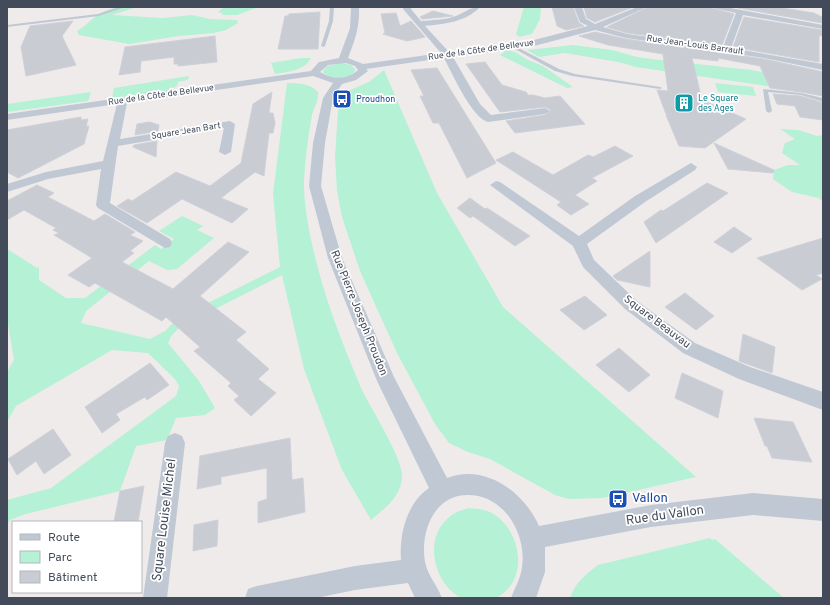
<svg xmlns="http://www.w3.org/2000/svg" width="830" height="605" viewBox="0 0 830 605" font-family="Overpass,sans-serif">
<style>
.green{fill:#b4f1d5}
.building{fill:#caccd4;stroke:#cfd0d8}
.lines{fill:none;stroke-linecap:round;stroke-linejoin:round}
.lane{fill:#c0c8d4;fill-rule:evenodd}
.street{fill:#c0c8d4;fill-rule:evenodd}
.labels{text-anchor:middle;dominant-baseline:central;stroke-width:3.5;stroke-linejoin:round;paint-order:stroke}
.far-street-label{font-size:9px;fill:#434b5a;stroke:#fff}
.far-culture-label{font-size:9px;fill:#0d838f;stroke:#fff;text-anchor:start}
.far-transit-label{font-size:9px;fill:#164399;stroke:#fff;text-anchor:start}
.street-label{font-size:11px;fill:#434b5a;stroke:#fff}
.near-transit-label{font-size:13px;fill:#164399;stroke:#fff;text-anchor:start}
.near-street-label{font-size:13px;fill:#434b5a;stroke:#fff}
</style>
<rect width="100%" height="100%" fill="#efebeb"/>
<!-- green -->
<g class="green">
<path d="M117 7H137L112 15 163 18 192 15 210 19 237 20 238 23 226 30 214 33 179 36 129 44 79 35 77 31C86 26 92 18 101 13 106 10 112 9 117 7Z"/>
<path d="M259 7 237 15H223L222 13 218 12 223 8Z"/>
<path d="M524 7H541L540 19 532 34 519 37 516 34Z"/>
<path d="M573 45 612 50 637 57 660 60 751 70 796 78 808 92 670 72 636 67 618 62 565 53 539 57 527 50Z"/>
<path d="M507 50 515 52 528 60 543 66 573 87 567 88 500 55Z"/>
<path d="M301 58H311C304 71 287 72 275 74L271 63Z"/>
<path d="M342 63 351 65 355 69V71C348 80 332 80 323 73V71L327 66Z"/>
<path d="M384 70 437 193 503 307 696 477 603 498 569 499 555 495 490 459 468 452 449 443 435 424 397 353 360 271 342 217 337 191 335 157 338 111 344 96 348 91 369 82Z"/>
<path d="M189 76 188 80 178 82 177 86 167 91 112 98 114 88Z"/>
<path d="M287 83C298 83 309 83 318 92 319 101 314 107 312 115 308 137 305 159 304 181 303 221 322 288 336 325 344 347 353 369 362 390 371 409 403 458 402 477 401 497 385 508 371 520L342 470 304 369 282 275 181 326 171 336 168 343 199 381 215 408 205 415 176 418 167 440 136 446 120 491 26 514 12 519 7 523V500L51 488 176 396 179 386 175 379 148 353 112 350 16 406 7 422V372L14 360 7 318V249L37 268 39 267V280L66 298H85L155 245 161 249 174 239 159 231 182 216 203 226 197 230 214 238 177 269 167 270 149 261 86 311 81 323 150 339 165 331 178 318 280 267 273 194Z"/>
<path d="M715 83 753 87 756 96 718 92Z"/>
<path d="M91 92 88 101 7 112V104Z"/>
<path d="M780 129 799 130 817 136 823 135V202L819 198 792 192 773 179 774 170 788 165H800L782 153 785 143 795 139Z"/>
<path d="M469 508C478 509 487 509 495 515 522 533 529 582 496 598 488 598 465 600 459 597 434 582 424 540 447 519 453 513 461 510 469 508Z"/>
<path d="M710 538 712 540 715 539 784 598H570C575 583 585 575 598 565Z"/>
</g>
<!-- building -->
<g class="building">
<path d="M552 7H573L579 23 584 26 566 30 557 26Z"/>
<path d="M584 7H633L595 22 587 18Z"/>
<path d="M648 7H708L734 14 722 45 627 33 607 27Z"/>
<path d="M733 7H776L814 13 822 17V23Z"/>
<path d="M433 11 453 16 422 19 420 17Z"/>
<path d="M320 12 318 49H278L285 16H288L289 14Z"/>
<path d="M396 13 400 26 411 21 425 37 407 41 383 34 385 33 381 14Z"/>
<path d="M744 17 822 30V36L819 35V62L733 47Z"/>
<path d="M73 21 62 36 76 65 26 76 21 47 30 26Z"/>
<path d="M595 32 626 39 764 59 819 71 823 72V96L801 92 770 88 760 66 755 65 718 58V61L692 58 702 100 746 119 705 148 679 146 666 115 668 113 666 114 657 90 668 91 663 54 608 45 579 36Z"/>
<path d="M215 36 217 62 178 66V64H174V57L141 61 140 72 119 75 125 47Z"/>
<path d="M485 62 502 85 526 92 528 95H533L545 98 560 96 585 124 515 133 506 121 545 115 551 110 545 107 500 112 466 64Z"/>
<path d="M437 68 496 163 467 178 439 123H433L420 96H424L411 70Z"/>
<path d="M272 92 269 113H273L275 123 273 133H269L264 176 255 172 221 198 248 209 232 223 182 199 147 223 117 206 128 199 132 201 176 172 210 186 241 163 253 104Z"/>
<path d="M773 94 801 96 823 103V120L800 117 795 106 777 104Z"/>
<path d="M81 117V120L88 119 86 126H89L84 144 18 178 7 172V130Z"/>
<path d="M150 122 159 125 158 131 135 135 137 124Z"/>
<path d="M157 141 156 157 133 147 134 145Z"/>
<path d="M714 143 774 170 773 173 728 169Z"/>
<path d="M615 146 633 156 592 178 597 181 575 195 589 204 571 215 557 205 561 202 496 160 513 152 553 175 588 155 593 157Z"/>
<path d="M707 183 728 193 656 243 644 222 661 210 663 211Z"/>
<path d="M37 185 54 193 48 197 94 221 105 214 135 232 130 235 143 241 130 251 134 253 122 262 173 289 228 242 249 252 200 296 246 332 236 340 269 369 258 379 276 393 251 416 234 400 239 396 228 386 231 383 194 351 200 347 166 317 162 321 95 283 89 287 68 275 92 258 54 235 59 233 53 230 56 228 24 210 7 220V201Z"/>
<path d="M470 198 485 209 487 208 530 236 515 246 473 216 470 218 457 208Z"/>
<path d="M734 227 752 239 732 253 714 242Z"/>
<path d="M823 238V273L816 275 822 279 802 290 757 258Z"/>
<path d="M650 251V287L617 280 613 276Z"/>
<path d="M685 293 714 316 696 330 665 307Z"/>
<path d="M585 296 607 315 584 330 560 310Z"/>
<path d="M743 334 775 347 772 373 739 361Z"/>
<path d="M619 348 650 375 629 392 596 365Z"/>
<path d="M150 363 169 385 147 400 145 397 116 414 120 420 102 433 85 407Z"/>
<path d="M682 373 723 391 718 418 675 398Z"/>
<path d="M754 418 793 422 812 462 772 458 767 446H765Z"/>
<path d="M53 429 71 455 44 474 36 461 17 475 8 459Z"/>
<path d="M290 438 292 480 303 478 305 512 258 523V502L267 499V468L221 477V484L197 489 200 456Z"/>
<path d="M144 486 138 522H114L120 491Z"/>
<path d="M218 520 217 546 193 551 194 525Z"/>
</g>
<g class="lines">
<!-- lane -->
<g class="lane">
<path d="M119 7H125L99 16 7 27V25L98 14Z"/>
<path d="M330 7H334L333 21 325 46 323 47 321 46 329 21Z"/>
<path d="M515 46 559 69 575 74 660 87 662 88 660 89 572 76 555 71 513 48V46Z"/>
<path d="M763 89 801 93 823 98V102L801 95 768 92 772 111 769 113 766 111Z"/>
</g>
<!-- street -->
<g class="street">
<path d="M351 7H359C360 25 355 41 348 58L363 64 441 53 403 9 404 7H412L411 9 421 21C432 20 443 20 453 17 463 14 469 7 480 7 466 22 444 24 425 26L449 52 534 40 588 26 580 22 574 7H582L586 19 595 24 637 7H647L603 27 627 34 723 47 736 13 709 7H725L823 25V29L743 15 731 48 823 64V70L764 58 626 38 595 30 534 46 453 57 480 104 491 115 545 108 550 111 545 114 488 122C472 118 452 73 444 58L366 69 368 71 356 80 342 84 333 98 325 143 321 186 342 258 394 377 447 478C485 463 524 492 539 526L651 505 753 493 823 499V521L753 515 651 527 545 547V572L536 598H511C515 587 521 578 522 567 527 534 504 495 468 495 433 495 420 533 425 562 428 576 437 585 442 598H415L408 583 355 590 316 598H245L248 589 257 586 355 566 401 560C399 534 407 503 429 488L377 381 328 258 309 186 313 143 323 98 333 83 313 76 127 103 120 139 230 121 235 124 231 152 225 155 219 152 224 128 118 146 110 203 170 239 172 243 170 247 165 248 98 208 96 205 101 169 48 179 7 192V184L46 172 103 161 117 104 7 120V114L311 71 319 62 339 58 350 28ZM346 63 355 66 358 70C347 80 332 80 320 72L328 65Z"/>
<path d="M691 163 697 167 695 170 645 202 587 244 594 260 637 301 695 343 750 367 823 392V410L739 379 683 353 625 309 583 267 573 246 490 185 496 181 500 182 579 236 635 196Z"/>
<path d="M175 433 182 436 185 443 167 598H143L165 443 168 436Z"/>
</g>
</g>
<!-- icons -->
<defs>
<symbol id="bus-square" viewBox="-11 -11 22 22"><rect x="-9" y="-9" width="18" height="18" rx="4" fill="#1a4fb4" stroke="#fff"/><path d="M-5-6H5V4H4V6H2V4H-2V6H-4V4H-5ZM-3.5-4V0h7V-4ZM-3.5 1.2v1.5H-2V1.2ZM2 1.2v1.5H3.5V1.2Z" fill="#fff"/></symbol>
<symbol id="building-square" viewBox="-11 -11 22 22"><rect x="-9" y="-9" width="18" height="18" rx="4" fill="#0f9aa8" stroke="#fff"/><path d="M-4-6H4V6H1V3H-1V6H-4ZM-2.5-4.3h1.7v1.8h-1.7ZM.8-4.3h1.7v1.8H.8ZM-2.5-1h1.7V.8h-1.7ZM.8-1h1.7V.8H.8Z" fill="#fff"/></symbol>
</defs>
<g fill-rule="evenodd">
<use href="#bus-square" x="331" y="88" width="22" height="22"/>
<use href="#building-square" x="673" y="92" width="22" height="22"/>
<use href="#bus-square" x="607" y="488" width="22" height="22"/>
</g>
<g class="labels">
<!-- far-street labels -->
<g class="far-street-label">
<text transform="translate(695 45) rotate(8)">Rue Jean-Louis Barrault</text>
<text transform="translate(481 50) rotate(-8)">Rue de la Côte de Bellevue</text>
<text transform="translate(161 95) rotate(-8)">Rue de la Côte de Bellevue</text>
<text transform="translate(186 131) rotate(-9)">Square Jean Bart</text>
</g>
<!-- far-culture labels -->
<g class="far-culture-label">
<text x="698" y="98">Le Square<tspan x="698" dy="10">des Ages</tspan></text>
</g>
<!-- far-transit labels -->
<g class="far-transit-label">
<text x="356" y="99">Proudhon</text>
</g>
<!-- street labels -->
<g class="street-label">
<text transform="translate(359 313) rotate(68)">Rue Pierre Joseph Proudon</text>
<text transform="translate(657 322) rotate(37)">Square Beauvau</text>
</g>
<!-- near-transit labels -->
<g class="near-transit-label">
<text x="632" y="499">Vallon</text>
</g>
<!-- near-street labels -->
<g class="near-street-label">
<text transform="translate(665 516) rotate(-8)">Rue du Vallon</text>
<text transform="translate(165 520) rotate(-83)">Square Louise Michel</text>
</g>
</g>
<!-- border -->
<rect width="830" height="605" fill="none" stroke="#434b5a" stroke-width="16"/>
<!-- legend -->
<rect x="12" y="521" width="130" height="72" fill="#ffffff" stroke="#b4b7bd"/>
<rect x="20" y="534" width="20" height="6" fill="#c0c8d4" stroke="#b4b7bd"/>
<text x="48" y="541" font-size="12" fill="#434b5a">Route</text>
<rect x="20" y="551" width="20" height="12" fill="#b4f1d5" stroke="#b4b7bd"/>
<text x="48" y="561" font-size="12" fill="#434b5a">Parc</text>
<rect x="20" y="571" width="20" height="12" fill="#caccd4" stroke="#b4b7bd"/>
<text x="48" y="581" font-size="12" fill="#434b5a">Bâtiment</text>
</svg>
